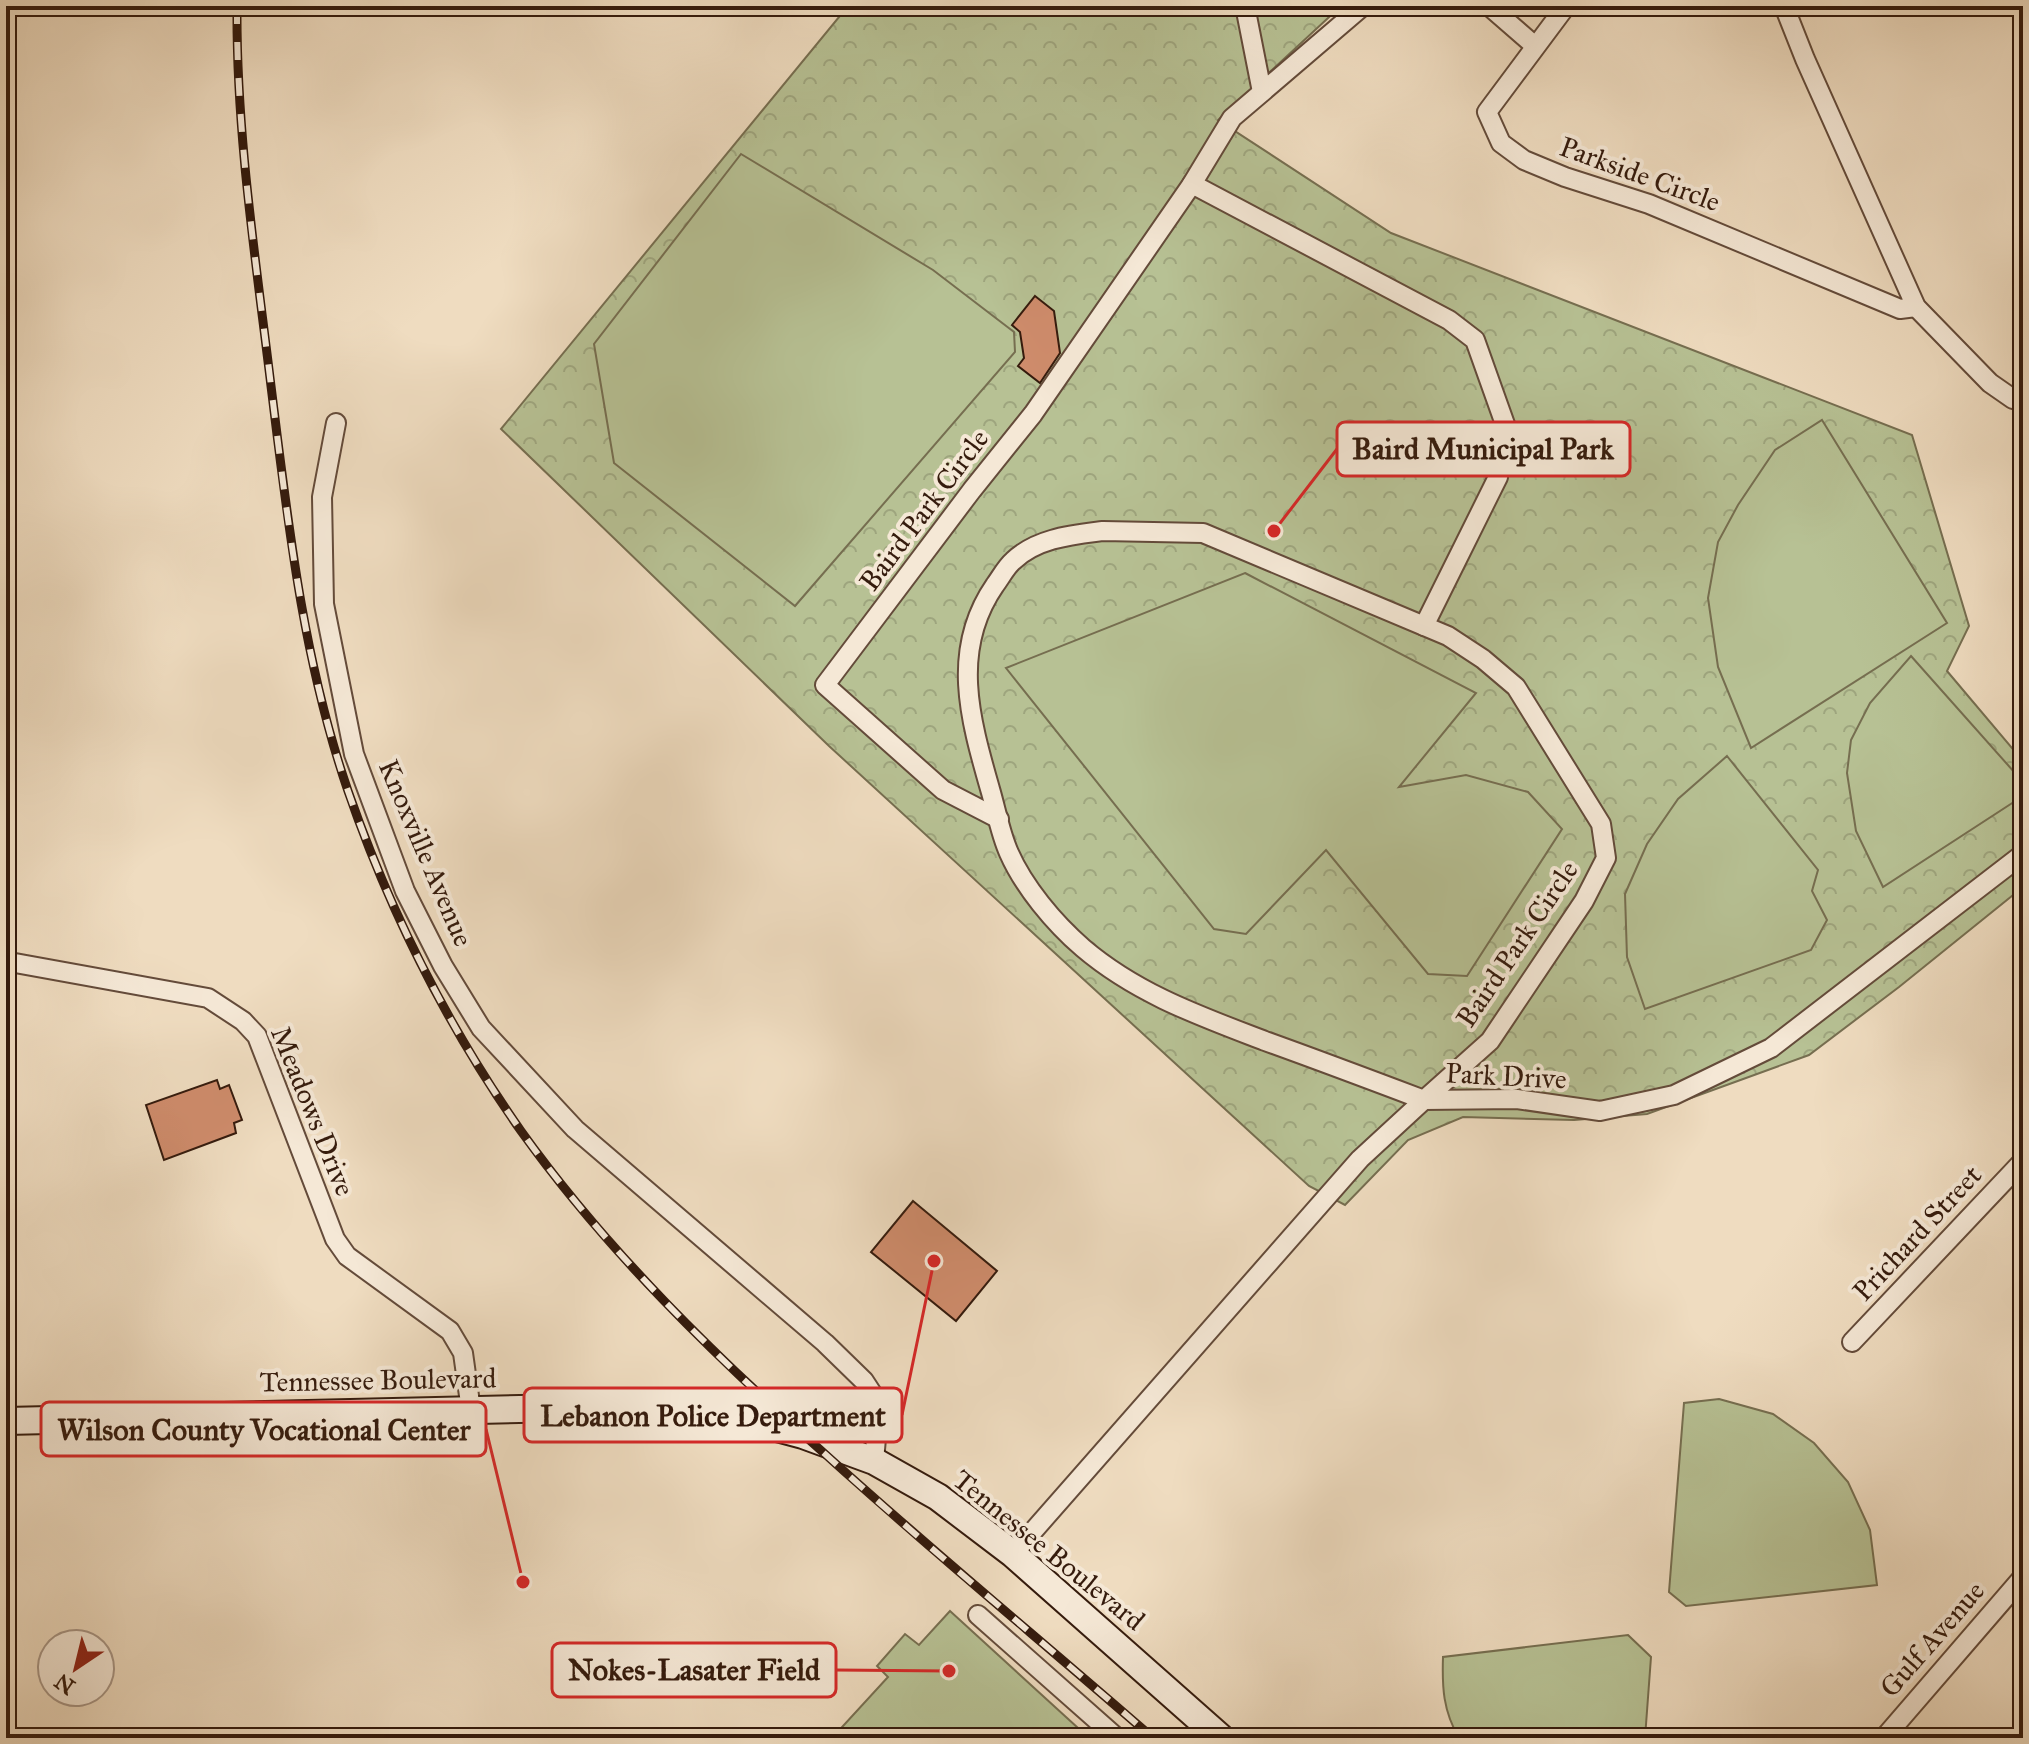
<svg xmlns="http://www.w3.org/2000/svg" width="2029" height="1744" viewBox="0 0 2029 1744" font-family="'IM FELL Great Primer',serif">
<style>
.forest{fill:url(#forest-crowns);stroke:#766e50;stroke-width:2}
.pitch{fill:#b7c194;stroke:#766e50;stroke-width:2}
.building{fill:#cf8c6c;stroke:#351b0d;stroke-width:2}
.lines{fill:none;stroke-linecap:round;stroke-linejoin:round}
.street-casing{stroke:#644b3a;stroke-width:22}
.secondary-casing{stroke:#351b0d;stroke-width:30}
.street{stroke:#f5e8d6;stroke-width:18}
.secondary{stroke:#f5e8d6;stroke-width:26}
.rail-casing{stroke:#351b0d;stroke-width:9}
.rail{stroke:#f5e8d6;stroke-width:6;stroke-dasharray:18;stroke-linecap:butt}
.labels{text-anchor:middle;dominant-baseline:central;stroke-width:8;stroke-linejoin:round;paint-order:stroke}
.street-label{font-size:28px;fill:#351b0d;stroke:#f5e8d6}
.leader{fill:none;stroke:#d62828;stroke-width:3}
.callout-dot{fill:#d62828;stroke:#f5e8d6;stroke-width:3}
.callout{fill:#f5e8d6;stroke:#d62828;stroke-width:3}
.callout-label{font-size:30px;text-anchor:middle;font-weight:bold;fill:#351b0d}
</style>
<defs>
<pattern id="forest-crowns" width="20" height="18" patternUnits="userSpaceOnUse" patternTransform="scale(2)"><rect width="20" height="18" fill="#b7c194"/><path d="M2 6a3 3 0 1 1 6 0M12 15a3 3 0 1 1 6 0" fill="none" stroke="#9ea57e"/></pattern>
</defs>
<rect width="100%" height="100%" fill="#efdcc0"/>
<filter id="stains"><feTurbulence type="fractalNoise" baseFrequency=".0025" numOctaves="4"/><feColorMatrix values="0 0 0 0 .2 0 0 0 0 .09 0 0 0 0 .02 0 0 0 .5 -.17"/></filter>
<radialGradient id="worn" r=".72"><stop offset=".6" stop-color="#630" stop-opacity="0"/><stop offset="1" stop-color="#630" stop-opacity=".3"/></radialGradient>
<!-- forest -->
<path class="forest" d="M848 6H1341L1218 120 1391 233 1912 435 1969 626 1947 671 2023 761V887L1899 987 1809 1055 1647 1114 1574 1120 1463 1117 1408 1140 1345 1205 1309 1186 829 746 501 429Z"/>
<!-- pitch -->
<g class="pitch">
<path d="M741 154 933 270 1014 332 1015 352 795 606 614 463 594 344Z"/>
<path d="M1822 420 1947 623 1751 748 1718 667 1708 598 1718 542 1738 505 1775 450Z"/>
<path d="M1245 573 1476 693 1399 787 1466 775 1528 792 1562 829 1467 976 1428 974 1326 850 1246 934 1214 929 1006 668Z"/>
<path d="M1911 656 2023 782V796L1883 887 1856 831 1847 773 1851 740 1870 703Z"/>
<path d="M1727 756 1818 870 1812 891 1827 920 1811 950 1645 1009 1627 957 1625 894 1647 844 1678 799Z"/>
<path d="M1719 1399 1773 1414 1814 1443 1848 1482 1870 1530 1877 1585 1686 1606 1669 1592 1684 1403Z"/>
<path d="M950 1611 1089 1738H832L888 1677 877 1666 905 1634 919 1645Z"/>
<path d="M1628 1635 1651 1657 1645 1738H1459C1443 1711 1442 1687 1443 1657Z"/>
</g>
<!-- building -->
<g class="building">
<path d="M1035 296 1054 311 1060 353 1040 383 1018 366 1024 358 1020 332 1012 325Z"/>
<path d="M217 1080 220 1089 229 1085 242 1120 234 1123 236 1133 164 1160 146 1105Z"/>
<path d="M913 1201 997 1271 956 1321 871 1252Z"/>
</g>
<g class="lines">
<defs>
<g id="street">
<path d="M1245 6 1262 92"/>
<path d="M1489 6 1535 46"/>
<path d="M1566 6 1487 112 1501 143 1524 160 1565 177 1649 204 1900 309 1916 307"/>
<path d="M1784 6 1805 59 1916 307 1990 383 2013 399 2023 400"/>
<path d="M1192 184 1449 320 1475 340 1506 427 1498 477 1424 626"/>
<path d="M336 423 322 497 324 604 354 754 405 891 443 966 481 1028 575 1129 825 1343 864 1381 879 1404 874 1461"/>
<path d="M1103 531 1203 533 1448 636 1483 659 1516 687 1601 824 1606 858 1584 901 1490 1041 1424 1100C1371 1080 1318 1060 1265 1041 1200 1016 1137 994 1083 948 1054 923 1024 887 1009 853 1000 833 996 809 990 789 970 719 950 650 995 585 1001 577 1006 567 1013 561 1037 538 1072 535 1103 531Z"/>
<path d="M999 819 943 790 825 685 972 490 1033 414 1192 184 1232 118 1363 6"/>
<path d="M6 964 15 963 208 998 243 1021 257 1036 335 1239 347 1256 450 1331 463 1353 471 1410"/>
<path d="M1852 1342 2023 1161"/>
<path d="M1013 1554 1360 1159 1424 1100 1517 1099 1600 1111 1674 1095 1771 1048 2023 854"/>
<path d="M978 1615 1117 1738"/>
<path d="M1884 1738 2023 1577"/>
</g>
<path id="secondary" d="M6 1421 610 1407 724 1414 803 1435 874 1461 938 1497 1013 1554 1221 1738"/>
</defs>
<!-- street casing -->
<use href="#street" class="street-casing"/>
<!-- secondary casing -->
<use href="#secondary" class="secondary-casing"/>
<!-- street -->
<use href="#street" class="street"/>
<!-- secondary -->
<use href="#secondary" class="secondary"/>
<defs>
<path id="rail" d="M237 6C236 133 256 261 271 386 288 523 303 660 348 791 390 912 448 1027 521 1131 607 1251 715 1356 825 1454 932 1551 1044 1643 1153 1738"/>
</defs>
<!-- rail casing -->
<use href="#rail" class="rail-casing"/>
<!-- rail -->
<use href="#rail" class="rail"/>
</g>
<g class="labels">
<!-- street labels -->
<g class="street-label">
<text transform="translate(1640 174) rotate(20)">Parkside Circle</text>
<text transform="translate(924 510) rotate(-53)">Baird Park Circle</text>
<text transform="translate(426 853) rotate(67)">Knoxville Avenue</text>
<text transform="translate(1517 944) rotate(-56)">Baird Park Circle</text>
<text transform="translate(1506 1076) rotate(3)">Park Drive</text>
<text transform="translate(313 1111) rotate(68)">Meadows Drive</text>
<text transform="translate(1917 1233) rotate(-47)">Prichard Street</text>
<text transform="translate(378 1380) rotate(-1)">Tennessee Boulevard</text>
<text transform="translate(1049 1550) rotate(39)">Tennessee Boulevard</text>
<text transform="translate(1932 1639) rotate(-49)">Gulf Avenue</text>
</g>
</g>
<!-- callouts -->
<path class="leader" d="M1274 531L1337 449M934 1261L902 1415M523 1582L486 1429M949 1671L836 1670"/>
<g class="callout-dot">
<circle cx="1274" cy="531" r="8"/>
<circle cx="934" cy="1261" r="8"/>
<circle cx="523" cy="1582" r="8"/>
<circle cx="949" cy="1671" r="8"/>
</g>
<g class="callout">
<rect x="1337" y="422" width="293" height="54" rx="8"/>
<rect x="524" y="1388" width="378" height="54" rx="8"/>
<rect x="41" y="1402" width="445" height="54" rx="8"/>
<rect x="552" y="1643" width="284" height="54" rx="8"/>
</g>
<g class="callout-label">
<text x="1483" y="459">Baird Municipal Park</text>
<text x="713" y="1426">Lebanon Police Department</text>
<text x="264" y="1440">Wilson County Vocational Center</text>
<text x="694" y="1680">Nokes-Lasater Field</text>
</g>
<!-- margin -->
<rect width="2029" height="1744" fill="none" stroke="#efdcc0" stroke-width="32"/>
<rect x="8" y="8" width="2013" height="1728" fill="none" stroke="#351b0d" stroke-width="4"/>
<rect x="16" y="16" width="1997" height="1712" fill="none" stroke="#351b0d" stroke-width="2"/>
<!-- north arrow -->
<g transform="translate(76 1668) rotate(215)"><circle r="38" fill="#f5e8d6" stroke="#a89686" stroke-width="2"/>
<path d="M0-6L14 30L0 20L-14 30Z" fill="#8f2418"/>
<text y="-12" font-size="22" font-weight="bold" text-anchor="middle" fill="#351b0d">N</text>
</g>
<rect width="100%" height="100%" filter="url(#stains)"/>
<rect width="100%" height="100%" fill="url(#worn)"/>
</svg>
